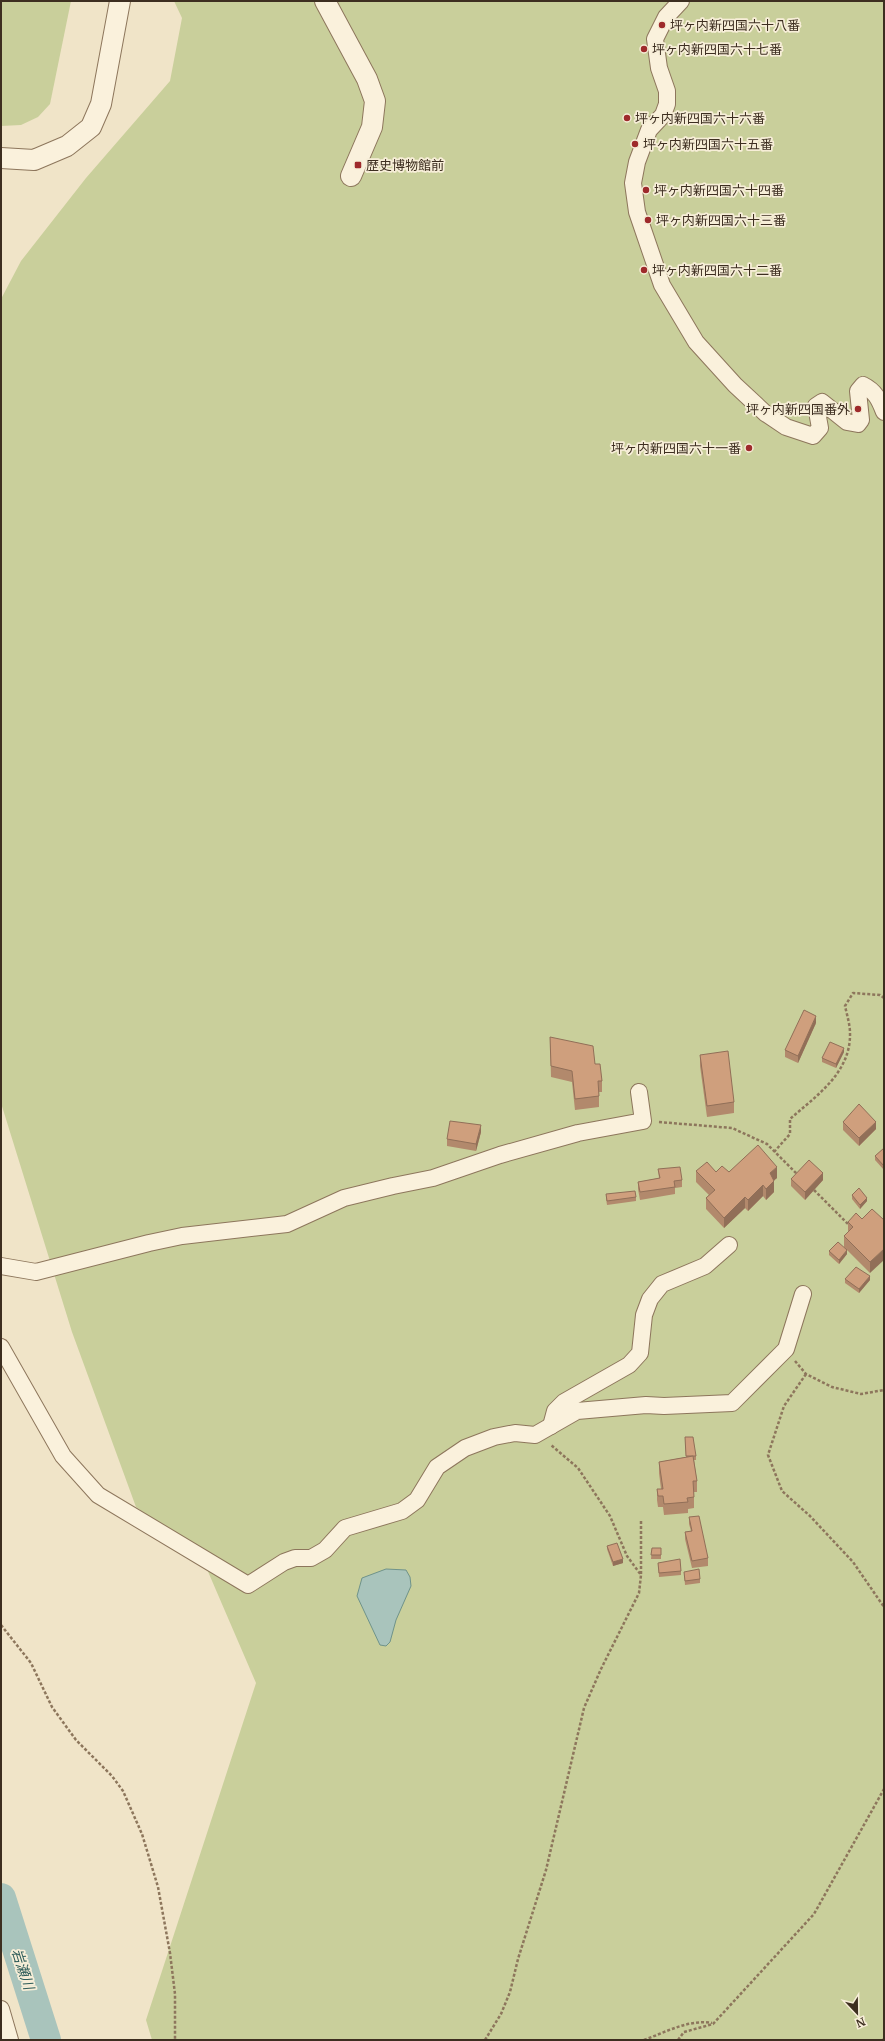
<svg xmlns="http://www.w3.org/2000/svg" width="885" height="2041" viewBox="0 0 885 2041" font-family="Merriweather,'Noto Sans JP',serif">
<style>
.green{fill:#c9cf9b}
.water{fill:#a9c4bc;stroke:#6f938a}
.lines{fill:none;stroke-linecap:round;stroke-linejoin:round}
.river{stroke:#a9c4bc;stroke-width:30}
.minor-casing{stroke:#8d765c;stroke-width:18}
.tertiary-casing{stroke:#8d765c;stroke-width:22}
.path{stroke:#8d765c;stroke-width:2.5;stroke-dasharray:3 2;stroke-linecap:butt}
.minor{stroke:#faf1dc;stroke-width:16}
.tertiary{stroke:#faf1dc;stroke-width:20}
.wall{fill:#b2896c}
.shaded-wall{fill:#916f58}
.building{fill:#cf9f7d;stroke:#916f58}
.poi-dot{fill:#9e2a2b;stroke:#f7eed8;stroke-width:1.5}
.labels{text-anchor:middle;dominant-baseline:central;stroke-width:3.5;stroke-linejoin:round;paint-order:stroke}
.poi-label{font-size:13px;fill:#3d2e20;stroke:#f7eed8;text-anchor:start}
.water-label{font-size:14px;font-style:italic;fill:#2f5d5a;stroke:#f7eed8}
</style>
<rect width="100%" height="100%" fill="#f0e4c8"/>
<!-- green -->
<g class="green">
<path d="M1 1H71L50 104 38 117 21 125 1 126Z"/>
<path d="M174 1H884V2040H152L146 2020 256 1683 200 1553 136 1507 72 1332 1 1103V299L21 261 86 178 170 81 182 18Z"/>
</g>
<!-- water -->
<path class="water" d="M386 1569 406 1570 410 1577 411 1586 396 1620 390 1642 386 1646 380 1645 357 1596 362 1578Z"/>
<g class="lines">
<!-- river -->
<path class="river" d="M1 1898 46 2040"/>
<defs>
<g id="minor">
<path d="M681 1 666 17 655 39 659 68 667 91V104L663 115 649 130 637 162 633 183 637 212 662 285 696 342 735 385 765 413 786 427 813 436 820 428 816 406 822 402 847 422 858 424 861 420 858 391 863 385C875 391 879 399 884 412"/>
<path d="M1 1266 36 1272 149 1243 182 1236 287 1224 344 1198 393 1186 433 1178 500 1155 578 1133 643 1121 639 1092"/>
<path d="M1 1347 63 1456 98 1495 248 1585 284 1562 295 1558H311L325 1550 345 1528 402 1511 417 1500 437 1467 465 1448 494 1437 515 1433 535 1435 577 1411 646 1405 664 1406 732 1403 786 1349 803 1294"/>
<path d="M551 1426 555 1411 564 1402 629 1365 640 1353 644 1315 650 1299 662 1284 705 1266 729 1245"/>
<path d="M1 2009 10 2040"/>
</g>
<g id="tertiary">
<path d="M325 1 367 79 375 101 372 127 351 176"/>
<path d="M1 158 34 160 67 146 91 127 101 104 120 1"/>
</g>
</defs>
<!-- minor casing -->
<use href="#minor" class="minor-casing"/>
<!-- tertiary casing -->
<use href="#tertiary" class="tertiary-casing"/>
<!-- path -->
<g class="path">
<path d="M659 1122 732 1128 767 1144 798 1175"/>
<path d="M774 1152 790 1134V1119C816 1096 851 1073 850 1033 850 1025 847 1015 845 1006L853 993 880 995 884 998"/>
<path d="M814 1190 849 1225"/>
<path d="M795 1361 806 1374 832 1387 861 1394 884 1390"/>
<path d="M806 1374 784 1406 768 1455 782 1491 810 1516 853 1562 884 1607"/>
<path d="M641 1521V1574"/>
<path d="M1 1625 31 1663 52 1707 76 1740 112 1776 123 1791 142 1834 158 1887 170 1953 175 1994V2040"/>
<path d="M485 2040 501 2014 510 1992 518 1959 546 1870 584 1708 601 1669 639 1593 641 1575 627 1556 610 1516 578 1468 551 1445"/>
<path d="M644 2040C666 2032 689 2019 712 2023"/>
<path d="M678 2040 684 2032 713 2024 814 1914 884 1789"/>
<path d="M883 2040 884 2039"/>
</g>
<!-- minor -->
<use href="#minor" class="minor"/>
<!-- tertiary -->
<use href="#tertiary" class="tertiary"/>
</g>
<!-- wall -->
<g class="wall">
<path d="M816 1023 798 1063 785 1057V1050Z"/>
<path d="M550 1037 595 1064 602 1081V1092H599V1107L575 1110 572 1082 551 1077Z"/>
<path d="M844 1052 836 1068 822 1062V1058Z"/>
<path d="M700 1055 734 1102V1113L707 1117 700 1066Z"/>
<path d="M843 1122 876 1129 859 1146 843 1130Z"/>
<path d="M481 1132 476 1151 447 1146V1139Z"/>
<path d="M884 1148V1170L875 1160V1156Z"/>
<path d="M658 1169 682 1180V1187L675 1188V1194L640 1200 638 1189V1182L659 1178Z"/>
<path d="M696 1171 716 1172 777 1178 774 1180V1192L766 1200 763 1196 748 1211 745 1208 724 1228 706 1209V1198L709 1195 696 1182Z"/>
<path d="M791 1179 823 1180 805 1200 791 1186Z"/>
<path d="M606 1194 636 1197V1201L607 1205 606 1198Z"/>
<path d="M852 1195 867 1201 860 1209 852 1199Z"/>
<path d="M872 1209 870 1273 844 1247V1236L848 1232V1222L862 1219Z"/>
<path d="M829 1251 847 1254 839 1264 829 1255Z"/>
<path d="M845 1279 870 1280 859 1293 845 1283Z"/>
<path d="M685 1437 696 1456V1460H694L697 1481V1492H694V1508L688 1509V1513L664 1515 663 1507H658L657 1500V1489H661L659 1473V1462L686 1457Z"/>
<path d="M689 1517 708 1558V1566L692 1568 685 1539V1532L691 1531 689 1524Z"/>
<path d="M607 1546 623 1563 613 1566 607 1549Z"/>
<path d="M652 1548H661V1559H651Z"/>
<path d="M658 1563 681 1571V1575L659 1577Z"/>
<path d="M684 1572 700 1579V1583L685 1585Z"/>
</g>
<!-- shaded-wall -->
<g class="shaded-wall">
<path d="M816 1016V1023L798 1063V1056Z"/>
<path d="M844 1048V1052L836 1068V1064Z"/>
<path d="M876 1122V1129L859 1146V1138Z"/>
<path d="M481 1125V1132L476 1151V1144Z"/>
<path d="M777 1167V1178L770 1184V1173Z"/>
<path d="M823 1173V1180L805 1200V1192Z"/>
<path d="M774 1181V1192L766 1200V1189Z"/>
<path d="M763 1185V1196L748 1211V1200Z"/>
<path d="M745 1197V1208L724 1228V1218Z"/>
<path d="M867 1198V1201L860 1209V1205Z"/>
<path d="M884 1249V1260L870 1273V1262Z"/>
<path d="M847 1250V1254L839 1264V1260Z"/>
<path d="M870 1276V1280L859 1293V1289Z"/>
<path d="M623 1559V1563L613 1566V1562Z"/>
</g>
<!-- building -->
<g class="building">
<path d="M804 1010 816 1016 798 1056 785 1050Z"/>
<path d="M550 1037 593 1046 595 1064H600L602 1081H598L599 1096 575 1099 572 1071 551 1066Z"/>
<path d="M830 1042 844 1048 836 1064 822 1058Z"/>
<path d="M728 1051 734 1102 707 1106 700 1055Z"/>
<path d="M859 1104 876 1122 859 1138 843 1122Z"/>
<path d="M450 1121 481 1125 476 1144 447 1139Z"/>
<path d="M758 1145 777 1167 770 1173 774 1181 766 1189 763 1185 748 1200 745 1197 724 1218 706 1198 715 1190 696 1171 707 1162 716 1172 722 1166 729 1172Z"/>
<path d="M884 1148V1166L875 1156Z"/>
<path d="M809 1160 823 1173 805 1192 791 1179Z"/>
<path d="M680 1167 682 1180 674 1181 675 1187 640 1192 638 1182 660 1178 658 1169Z"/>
<path d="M859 1188 867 1198 860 1205 852 1195Z"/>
<path d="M635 1191 636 1197 607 1201 606 1194Z"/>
<path d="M872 1209 884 1220V1249L870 1262 844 1236 853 1227 848 1222 856 1213 862 1219Z"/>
<path d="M838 1242 847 1250 839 1260 829 1251Z"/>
<path d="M856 1267 870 1276 859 1289 845 1279Z"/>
<path d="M685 1437H693L696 1456H686Z"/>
<path d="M693 1456 697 1481H693L694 1497 687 1498 688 1502 664 1504 663 1496H658L657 1489H663L659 1462Z"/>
<path d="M699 1516 708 1558 692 1561 685 1532 692 1531 689 1517Z"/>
<path d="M617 1543 623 1559 613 1562 607 1546Z"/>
<path d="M652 1548H661V1555H651Z"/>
<path d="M680 1559 681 1571 659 1573 658 1563Z"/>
<path d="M699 1569 700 1579 685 1581 684 1572Z"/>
</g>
<!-- markers -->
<g class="poi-dot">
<circle cx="662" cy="25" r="4"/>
<circle cx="644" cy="49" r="4"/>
<circle cx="627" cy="118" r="4"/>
<circle cx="635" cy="144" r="4"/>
<rect x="354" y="161" width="8" height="8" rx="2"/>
<circle cx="646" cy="190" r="4"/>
<circle cx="648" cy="220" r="4"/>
<circle cx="644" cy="270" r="4"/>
<circle cx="858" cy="409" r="4"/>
<circle cx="749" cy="448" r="4"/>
</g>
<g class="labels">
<!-- poi labels -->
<g class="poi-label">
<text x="670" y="25">坪ヶ内新四国六十八番</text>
<text x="652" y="49">坪ヶ内新四国六十七番</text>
<text x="635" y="118">坪ヶ内新四国六十六番</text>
<text x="643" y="144">坪ヶ内新四国六十五番</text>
<text x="366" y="165">歴史博物館前</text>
<text x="654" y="190">坪ヶ内新四国六十四番</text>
<text x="656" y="220">坪ヶ内新四国六十三番</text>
<text x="652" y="270">坪ヶ内新四国六十二番</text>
<text x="850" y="409" text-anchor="end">坪ヶ内新四国番外</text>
<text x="741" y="448" text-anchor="end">坪ヶ内新四国六十一番</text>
</g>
<!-- water labels -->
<g class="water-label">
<text transform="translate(23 1969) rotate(72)">岩瀬川</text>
</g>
</g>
<!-- border -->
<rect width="885" height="2041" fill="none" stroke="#3d2e20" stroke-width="4"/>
<!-- north arrow -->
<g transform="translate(857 2013) rotate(158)" stroke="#f7eed8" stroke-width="3" paint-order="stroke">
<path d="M0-3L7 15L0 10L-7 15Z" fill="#3d2e20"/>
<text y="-6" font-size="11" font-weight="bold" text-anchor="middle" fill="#3d2e20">N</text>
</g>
</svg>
